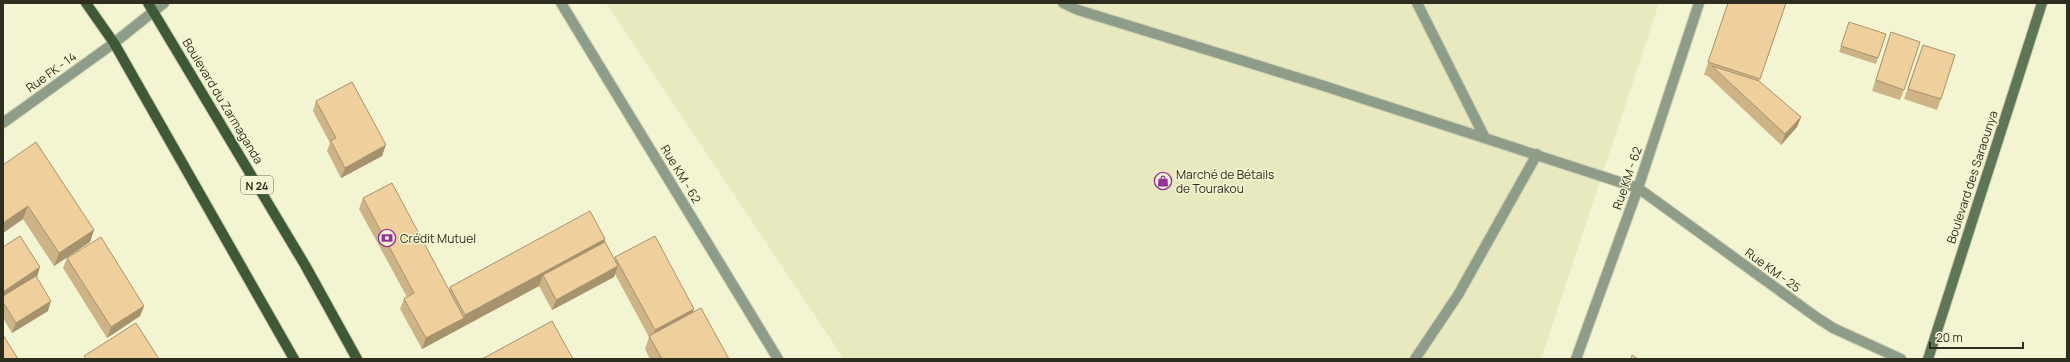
<svg xmlns="http://www.w3.org/2000/svg" width="2070" height="362" viewBox="0 0 2070 362" font-family="Manrope,sans-serif">
<style>
.built{fill:#e8e9bf}
.lines{fill:none;stroke-linecap:round;stroke-linejoin:round}
.service-casing{stroke:#cfd0b2;stroke-width:12}
.minor-casing{stroke:#cfd0b2;stroke-width:12}
.secondary-casing{stroke:#cfd0b2;stroke-width:12}
.primary-casing{stroke:#cfd0b2;stroke-width:12}
.service{stroke:#8e9d89;stroke-width:10}
.minor{stroke:#8e9d89;stroke-width:10}
.secondary{stroke:#5f7558;stroke-width:10}
.primary{stroke:#3f5835;stroke-width:10}
.wall{fill:#ceb387}
.shaded-wall{fill:#a7926e}
.building{fill:#efd09d;stroke:#a7926e}
.labels{text-anchor:middle;dominant-baseline:central;stroke-width:3;stroke-linejoin:round;paint-order:stroke}
.shield{fill:#f3f4d2;stroke:#686955;stroke-width:1}
.shield-label{font-size:11px;font-weight:bold;fill:#2d2d20}
.street-label{font-size:12px;fill:#2d2d20;stroke:#f3f4d2}
.poi-label{font-size:12px;fill:#2d2d20;stroke:#f3f4d2;text-anchor:start}
</style>
<rect width="100%" height="100%" fill="#f3f4d2"/>
<!-- built -->
<path class="built" d="M606 3H1659L1541 359H844Z"/>
<g class="lines">
<defs>
<g id="service">
<path d="M1063 3 1078 10 1318 84 1638 188"/>
<path d="M1417 3 1485 138"/>
<path d="M1415 359 1458 295 1537 154"/>
</g>
<g id="minor">
<path d="M561 3 778 359"/>
<path d="M3 123 114 43 164 3"/>
<path d="M1638 188 1816 317 1833 328 1901 359"/>
<path d="M1576 359 1638 188 1699 3"/>
</g>
<path id="secondary" d="M1928 359 2042 3"/>
<g id="primary">
<path d="M86 3 114 43 294 359"/>
<path d="M148 3 305 265 357 359"/>
</g>
</defs>
<!-- service casing -->
<use href="#service" class="service-casing"/>
<!-- minor casing -->
<use href="#minor" class="minor-casing"/>
<!-- secondary casing -->
<use href="#secondary" class="secondary-casing"/>
<!-- primary casing -->
<use href="#primary" class="primary-casing"/>
<!-- service -->
<use href="#service" class="service"/>
<!-- minor -->
<use href="#minor" class="minor"/>
<!-- secondary -->
<use href="#secondary" class="secondary"/>
<!-- primary -->
<use href="#primary" class="primary"/>
</g>
<!-- wall -->
<g class="wall">
<path d="M1728 3H1786L1759 81 1801 117 1797 127 1781 145 1708 76 1704 75Z"/>
<path d="M1849 22 1878 58 1876 64 1839 52Z"/>
<path d="M1891 32 1904 90 1900 100 1872 91Z"/>
<path d="M1919 55 1941 99 1937 110 1904 99Z"/>
<path d="M316 101 382 156 341 178 327 151 330 143 313 111Z"/>
<path d="M3 165 94 230 90 242 54 266 23 219 3 233Z"/>
<path d="M363 198 449 290 450 287 605 239V242L614 260 615 257 693 312 729 359H650L645 349 649 337 615 274 614 277 552 310 539 286 422 349 400 309 404 299 407 297 359 209Z"/>
<path d="M3 247 37 277 48 311 12 333 3 318Z"/>
<path d="M67 258 144 306 140 316 107 338 63 268Z"/>
</g>
<!-- shaded-wall -->
<g class="shaded-wall">
<path d="M1801 117 1797 127 1781 145 1785 134Z"/>
<path d="M386 145 382 156 341 178 345 168Z"/>
<path d="M28 206 23 219 3 233V223Z"/>
<path d="M94 230 90 242 54 266 59 253Z"/>
<path d="M605 239 601 252 543 275 539 286 422 349 426 338 464 318 465 315Z"/>
<path d="M618 266 614 277 552 310 556 300Z"/>
<path d="M40 267 37 277 3 300V292Z"/>
<path d="M51 301 48 311 12 333 16 323Z"/>
<path d="M144 306 140 316 107 338 111 327Z"/>
<path d="M694 309 690 320 651 340 655 330Z"/>
</g>
<!-- building -->
<g class="building">
<path d="M1728 3H1786L1760 79 1708 62Z"/>
<path d="M1849 22 1886 34 1878 58 1841 46Z"/>
<path d="M1891 32 1920 42 1904 90 1876 80Z"/>
<path d="M1923 45 1955 55 1941 99 1908 89Z"/>
<path d="M1712 66 1759 81 1801 117 1785 134Z"/>
<path d="M352 82 386 145 345 168 331 141 336 138 316 101Z"/>
<path d="M36 142 94 230 59 253 28 206 3 223V165Z"/>
<path d="M392 183 464 318 426 338 404 299 414 293 363 198Z"/>
<path d="M590 211 605 239 465 315 450 287Z"/>
<path d="M20 236 40 267 3 292V247Z"/>
<path d="M655 236 694 309 655 330 615 257Z"/>
<path d="M101 237 144 306 111 327 67 258Z"/>
<path d="M605 242 618 266 556 300 543 275Z"/>
<path d="M36 276 51 301 16 323 3 302V296Z"/>
<path d="M701 308 729 359H662L649 336Z"/>
<path d="M552 321 573 359H482Z"/>
<path d="M136 323 159 359H86L84 356Z"/>
<path d="M3 335 18 359H3Z"/>
<path d="M1632 355 1638 359H1631Z"/>
</g>
<!-- icons -->
<defs>
<symbol id="shop-ring" viewBox="-11 -11 22 22"><circle r="9.5" fill="#f3f4d2" stroke="#96339a" stroke-width="1.5"/><path d="M-5-2.5h2.3a2.7 3.5 0 0 1 5.4 0H5L5.5 6h-11ZM-1.5-2.5h3a1.5 2.3 0 0 0-3 0Z" fill="#96339a"/></symbol>
<symbol id="bank-ring" viewBox="-11 -11 22 22"><circle r="9.5" fill="#f3f4d2" stroke="#96339a" stroke-width="1.5"/><path d="M-6-4H6V4H-6ZM0-2.3a2.3 2.3 0 1 0 0 4.6a2.3 2.3 0 1 0 0-4.6Z" fill="#96339a"/></symbol>
</defs>
<g fill-rule="evenodd">
<use href="#shop-ring" x="1153" y="171" width="20" height="20"/>
<use href="#bank-ring" x="377" y="228" width="20" height="20"/>
</g>
<g class="labels">
<!-- shield labels -->
<rect class="shield" x="241" y="176" width="32" height="18" rx="3"/>
<g class="shield-label">
<text x="257" y="185">N 24</text>
</g>
<!-- street labels -->
<g class="street-label">
<text transform="translate(51 72) rotate(-36)">Rue FK - 14</text>
<text transform="translate(223 101) rotate(59)">Boulevard du Zarmaganda</text>
<text transform="translate(681 174) rotate(59)">Rue KM - 62</text>
<text transform="translate(1972 177) rotate(-72)">Boulevard des Saraounya</text>
<text transform="translate(1627 178) rotate(-71)">Rue KM - 62</text>
<text transform="translate(1773 270) rotate(36)">Rue KM - 25</text>
</g>
<!-- poi labels -->
<g class="poi-label">
<text x="1176" y="174">Marché de Bétails<tspan x="1176" dy="14">de Tourakou</tspan></text>
<text x="400" y="238">Crédit Mutuel</text>
</g>
</g>
<!-- border -->
<rect width="2070" height="362" fill="none" stroke="#2d2d20" stroke-width="8"/>
<!-- scale -->
<path d="M1930 342v6h93v-6" fill="none" stroke="#2d2d20" stroke-width="2"/>
<text x="1936" y="342" font-size="12" fill="#2d2d20" stroke="#f3f4d2" stroke-width="3" paint-order="stroke">20 m</text>
</svg>
